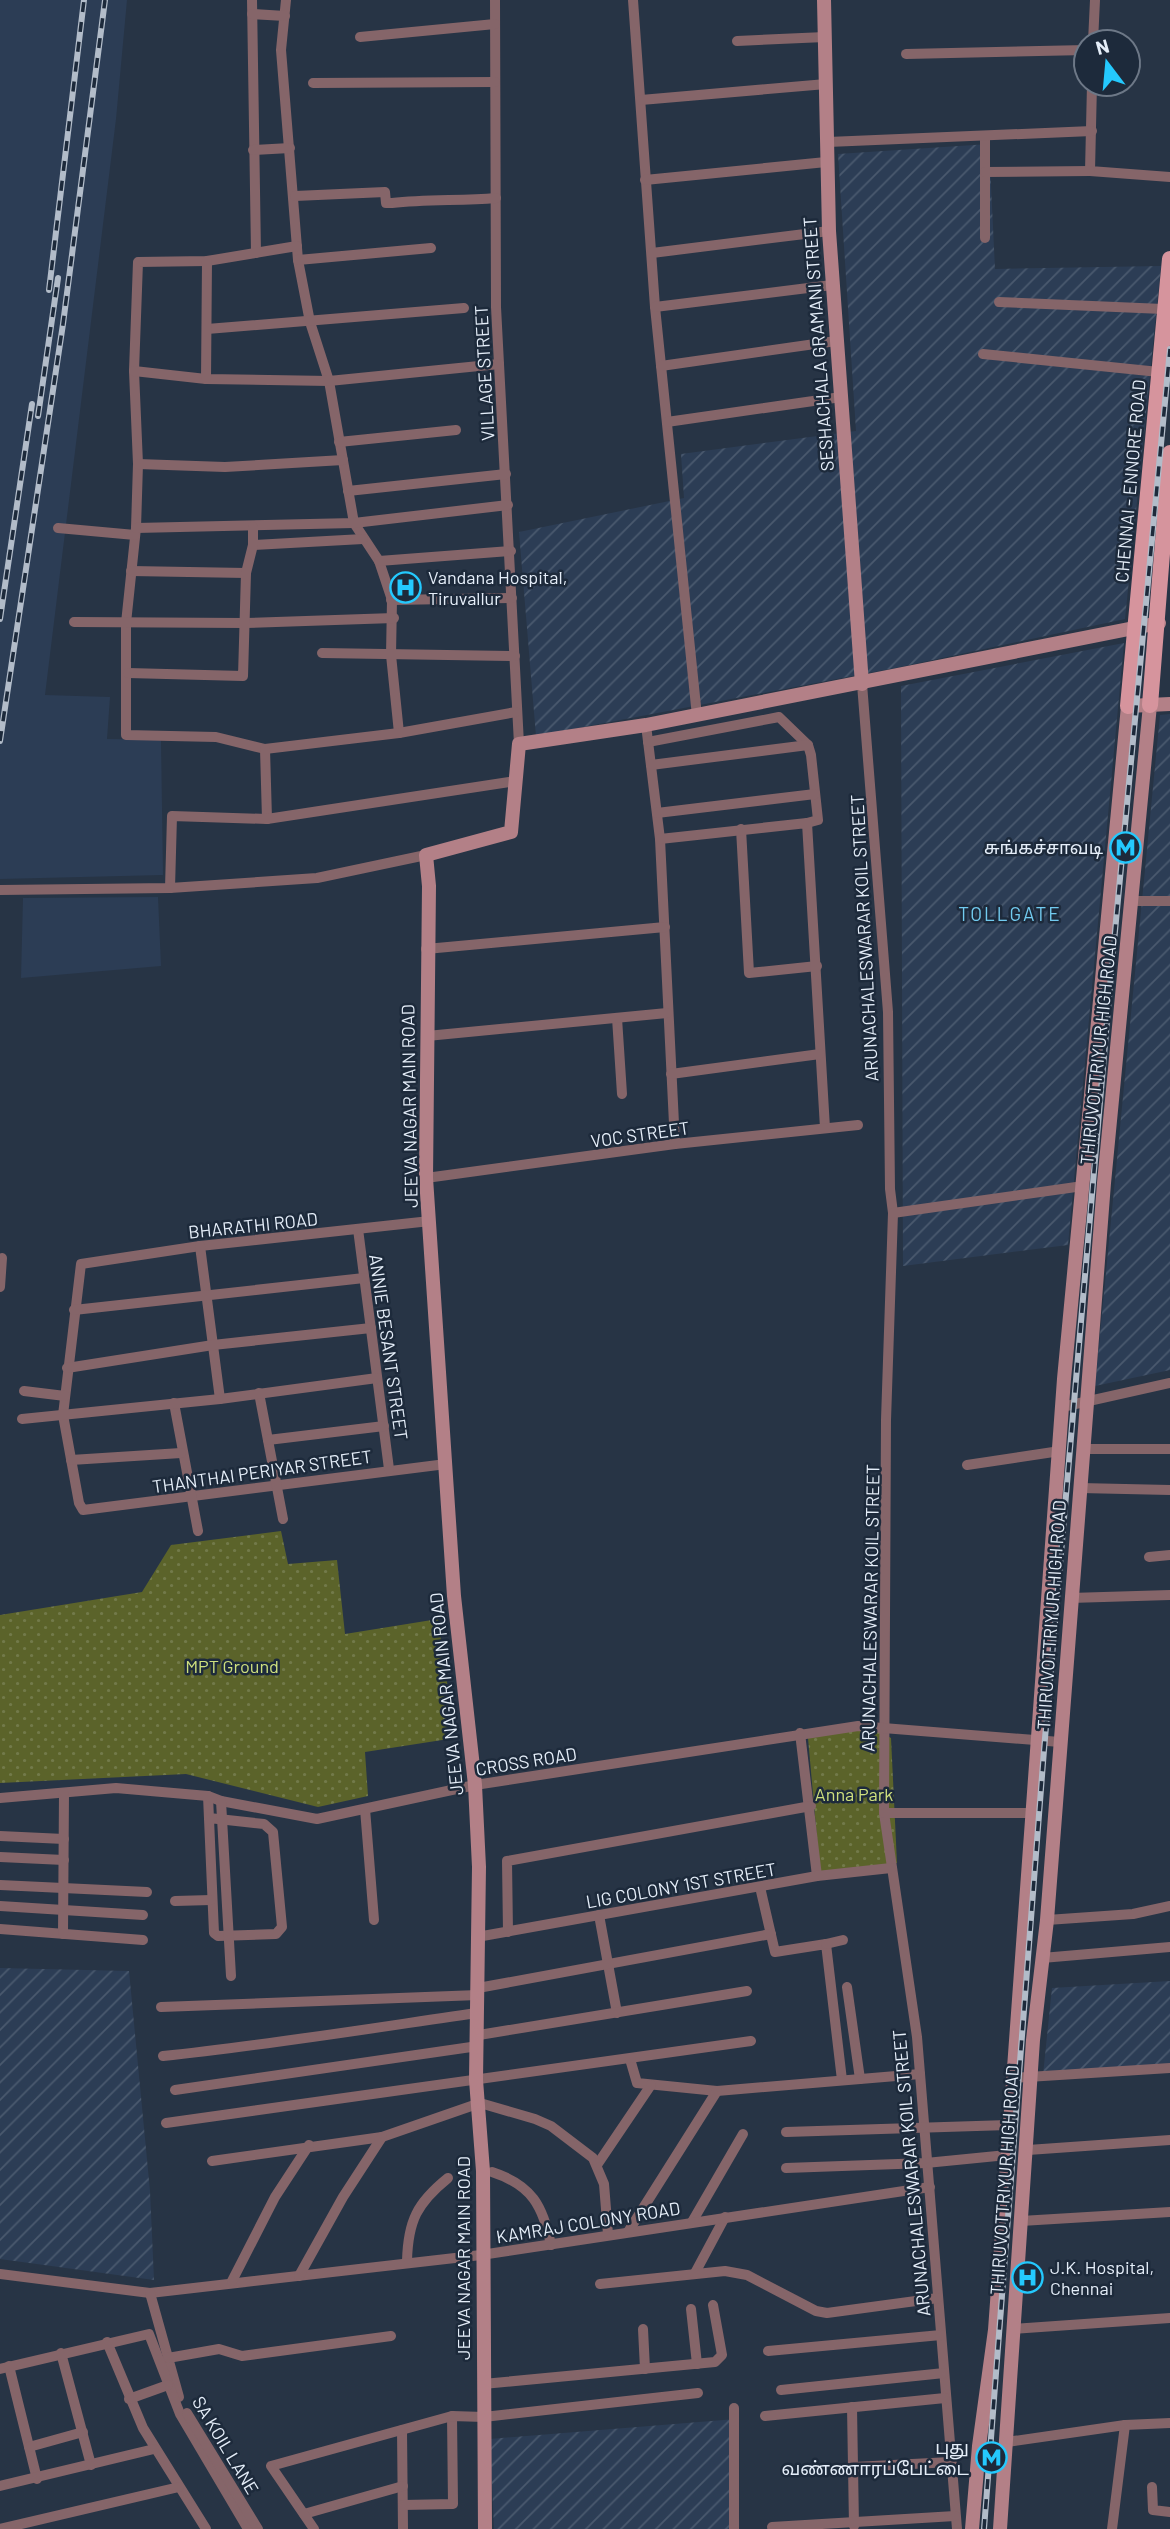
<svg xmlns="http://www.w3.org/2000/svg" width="1170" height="2529" viewBox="0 0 1170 2529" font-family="Barlow,'Noto Sans Tamil',sans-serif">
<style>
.industrial{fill:url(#industrial-furrows)}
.built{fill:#2c3d55}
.grass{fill:url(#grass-dots)}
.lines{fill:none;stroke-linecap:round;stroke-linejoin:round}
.street{stroke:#856569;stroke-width:10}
.secondary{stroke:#b38087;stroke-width:14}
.primary{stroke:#d6949d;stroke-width:16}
.rail-casing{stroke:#b2bcc9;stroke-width:6}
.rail{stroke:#1d2a3b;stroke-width:3.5;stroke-dasharray:10;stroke-linecap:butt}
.labels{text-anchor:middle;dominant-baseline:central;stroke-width:5;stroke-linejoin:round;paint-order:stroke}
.street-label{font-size:18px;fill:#e5eef9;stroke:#1d2a3b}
.poi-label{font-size:18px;fill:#e5eef9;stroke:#1d2a3b;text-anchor:start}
.park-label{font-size:18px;fill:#cfe07e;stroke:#1d2a3b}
.neighbourhood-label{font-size:19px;letter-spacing:2px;fill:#72cbf0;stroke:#1d2a3b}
</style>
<defs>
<pattern id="industrial-furrows" width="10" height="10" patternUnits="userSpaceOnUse" patternTransform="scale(1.75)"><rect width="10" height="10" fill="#2c3d55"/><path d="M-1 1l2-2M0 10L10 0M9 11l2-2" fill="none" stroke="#4a596e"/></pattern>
<pattern id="grass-dots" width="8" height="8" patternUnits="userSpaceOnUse" patternTransform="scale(1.75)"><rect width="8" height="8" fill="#5b632a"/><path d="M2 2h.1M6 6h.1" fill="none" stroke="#727a4a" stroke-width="1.8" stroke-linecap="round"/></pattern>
</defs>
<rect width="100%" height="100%" fill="#273445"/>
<!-- industrial -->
<g class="industrial">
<path d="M989 144 995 269 1161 266 1125 619 900 667 536 736 519 532 684 498 681 454 856 431 838 154Z"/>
<path d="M1124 643 1068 1245 903 1266 901 686Z"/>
<path d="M1170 714V1370L1095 1386 1160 715Z"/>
<path d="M0 1968 129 1971 150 2191 154 2280 0 2259Z"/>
<path d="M1170 1981V2064L1043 2075 1052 1988Z"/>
<path d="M736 2419 735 2529H494L490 2439Z"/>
</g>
<!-- built -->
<g class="built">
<path d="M0 0H127L116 119 45 695 110 697 107 739 161 740 163 875 0 879Z"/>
<path d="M158 897 161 966 21 978 23 898Z"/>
</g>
<!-- grass -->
<g class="grass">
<path d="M281 1531 288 1564 337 1560 345 1634 438 1619 455 1738 365 1752 368 1796 318 1807 186 1774 0 1783V1615L142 1592 171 1545Z"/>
<path d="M872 1727 891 1738 897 1863 820 1872 808 1738Z"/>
</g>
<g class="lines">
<!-- street -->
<g class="street">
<path d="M252 0 256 253"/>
<path d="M286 0 281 50 298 260 310 322 329 381 354 523 379 561 392 600 391 655 399 733"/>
<path d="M495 0 496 307 519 744"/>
<path d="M633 0 655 307 697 716"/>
<path d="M252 14 285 16"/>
<path d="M360 37 495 24"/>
<path d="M737 41 825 37"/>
<path d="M1093 42 1095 0"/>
<path d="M906 54 1086 50"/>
<path d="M313 83 495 82"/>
<path d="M1092 84 1090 171 1170 177"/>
<path d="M641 100 826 84"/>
<path d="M985 136V238"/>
<path d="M828 142 1092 131"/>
<path d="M253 150 290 148"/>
<path d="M985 172 1090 171"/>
<path d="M645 180 826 162"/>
<path d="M295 196 385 192 386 203H392C427 199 460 201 496 198"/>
<path d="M297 246 207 261 138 262 134 371 138 464 136 528 126 623V735L216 737 265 749 399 733 516 712"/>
<path d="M652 253 829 231"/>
<path d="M298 260 431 248"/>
<path d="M999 302 1163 309"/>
<path d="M655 307 832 285"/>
<path d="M207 329 464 308"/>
<path d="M983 354 1159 372"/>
<path d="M661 366 836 341"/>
<path d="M134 371 206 379 329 381 499 364"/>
<path d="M206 379 207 261"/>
<path d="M667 422 841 397"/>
<path d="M339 442 456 430"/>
<path d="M138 464 225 467 343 460"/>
<path d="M348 491 506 474"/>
<path d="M58 528 135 535"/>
<path d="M136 528 354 523 508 505"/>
<path d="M253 545 363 539"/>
<path d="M379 561 511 551"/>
<path d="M131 571 246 573"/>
<path d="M391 600 512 598"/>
<path d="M74 622 245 623 394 618"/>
<path d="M322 653 515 656"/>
<path d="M128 673 243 676 246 573 253 545V527"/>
<path d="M862 684 888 1012 890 1189 893 1213 886 1420 884 1813 917 2037 957 2529"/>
<path d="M646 725 660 839 675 1144"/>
<path d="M648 742 779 717 808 745 811 755 818 820 807 823"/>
<path d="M265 749 267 819"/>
<path d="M651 765 808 745"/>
<path d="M657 813 815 794"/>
<path d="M741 829 749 973 817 966"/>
<path d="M660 839 807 823 825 1128"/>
<path d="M170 888 172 816 267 819 516 781"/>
<path d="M0 890 170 888 317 878 426 855"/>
<path d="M1132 901H1170"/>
<path d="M426 949 665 927"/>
<path d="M617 1018 622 1094"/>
<path d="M427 1036 667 1013"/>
<path d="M671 1074 820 1054"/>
<path d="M426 1178 675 1144 858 1125"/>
<path d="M893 1213 1083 1186"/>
<path d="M430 1221 200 1246 81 1264 63 1415 79 1503 83 1510 446 1464"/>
<path d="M358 1229 389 1469"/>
<path d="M200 1246 220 1399"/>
<path d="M0 1287 2 1258"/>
<path d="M74 1310 364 1278"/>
<path d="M67 1368 213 1345 371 1328"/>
<path d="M24 1391 65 1396"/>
<path d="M259 1393 283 1519"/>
<path d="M174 1403 198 1531"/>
<path d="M1062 1407 1170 1383"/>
<path d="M22 1419 220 1399 377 1378"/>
<path d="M268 1440 384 1426"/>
<path d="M1084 1449H1170"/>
<path d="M71 1460 181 1453"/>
<path d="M967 1465 1060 1451"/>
<path d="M1080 1488 1170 1490"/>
<path d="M1149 1557 1170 1555"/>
<path d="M1070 1598 1170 1595"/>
<path d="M800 1733 817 1876"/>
<path d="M208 1796 214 1933 218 1936 276 1934 282 1927 273 1832 264 1824 209 1818"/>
<path d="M0 1798 116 1788 208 1796 221 1801 317 1819 475 1785 858 1726 1060 1742"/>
<path d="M221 1801 231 1976"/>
<path d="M365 1809 374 1920"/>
<path d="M884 1813H1031"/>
<path d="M0 1836 64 1839"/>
<path d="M0 1857 64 1860"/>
<path d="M0 1885 147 1892"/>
<path d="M760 1887 775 1952 826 1944 842 2080"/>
<path d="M175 1901 211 1900"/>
<path d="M0 1906 143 1915"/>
<path d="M599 1915 617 2013"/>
<path d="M1047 1920 1133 1914 1170 1906"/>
<path d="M0 1929 143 1940"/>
<path d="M508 1932 507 1861 811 1806"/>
<path d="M63 1934 64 1793"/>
<path d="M477 1937 817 1876 891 1868"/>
<path d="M826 1944 843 1940"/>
<path d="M1042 1958 1170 1947"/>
<path d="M847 1987 860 2079"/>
<path d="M478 1988 771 1934"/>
<path d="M161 2007 478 1995"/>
<path d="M479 2035 747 1991"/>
<path d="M163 2056C269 2045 372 2028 477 2013"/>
<path d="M630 2059 637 2083 717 2091 920 2074"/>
<path d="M1012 2078 1170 2068"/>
<path d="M175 2090 478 2046"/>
<path d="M166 2123 751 2041"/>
<path d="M786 2132 1008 2125"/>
<path d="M1028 2150 1170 2140"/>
<path d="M212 2161 382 2137 480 2103 535 2119 551 2126 593 2158 604 2184 608 2234"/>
<path d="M597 2165 651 2085"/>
<path d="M786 2168 926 2163 1007 2155"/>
<path d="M492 2172C532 2185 543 2206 551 2245"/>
<path d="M1021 2221 1170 2212"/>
<path d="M692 2222 743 2134"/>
<path d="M628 2232 717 2091"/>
<path d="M407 2261C408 2221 417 2203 448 2178"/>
<path d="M695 2273 725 2217"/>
<path d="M0 2274 150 2293 481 2255 930 2187"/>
<path d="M299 2276 343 2197 382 2137"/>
<path d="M232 2281 275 2197 309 2145"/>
<path d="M600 2284 725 2271 747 2275 816 2311 827 2313 938 2298"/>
<path d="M150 2293 179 2397"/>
<path d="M691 2309 697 2364"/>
<path d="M643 2329 645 2369"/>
<path d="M1012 2329 1170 2318"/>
<path d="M107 2342 143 2428 206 2529"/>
<path d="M768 2351 941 2335"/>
<path d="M61 2353 91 2465"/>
<path d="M168 2358 219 2349 242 2356 391 2336"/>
<path d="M9 2366 37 2479"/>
<path d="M0 2369 149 2334 180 2414 248 2529"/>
<path d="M483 2384 715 2362 722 2355 713 2305"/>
<path d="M781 2390 944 2373"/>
<path d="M129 2399 168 2385"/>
<path d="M852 2407 854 2526"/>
<path d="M734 2408V2529"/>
<path d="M187 2413 258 2529"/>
<path d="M765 2416 945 2398"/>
<path d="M402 2430 403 2529"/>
<path d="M1007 2442 1125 2425 1170 2423"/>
<path d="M29 2447 83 2432"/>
<path d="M854 2467 951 2462"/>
<path d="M0 2486 154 2449"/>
<path d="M1152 2487 1153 2510 1170 2512"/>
<path d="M403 2505 453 2504 452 2416"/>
<path d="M304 2514 403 2486"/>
<path d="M772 2527 955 2516"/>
<path d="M0 2529 179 2487"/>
<path d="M314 2529 271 2466 452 2416 484 2417 698 2393"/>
<path d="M1112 2529 1125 2425"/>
</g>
<!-- secondary -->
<g class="secondary">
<path d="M824 0 829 231 862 684"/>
<path d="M485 2529 483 2171 476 2080 479 1867 475 1785 454 1596 426 1178 429 886 426 855 511 832 519 744 646 725 1159 623"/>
<path d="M972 2529 979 2446 995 2330 1064 1379 1128 706 1170 704"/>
<path d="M1000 2529 1033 2040 1047 1920 1104 1183 1150 705"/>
</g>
<!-- primary -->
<g class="primary">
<path d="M1150 705 1170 453"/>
<path d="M1128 706 1170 259"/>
</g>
<defs>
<g id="rail">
<path d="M49 290 84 0"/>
<path d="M38 416 58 278"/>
<path d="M0 619 32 404"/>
<path d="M0 741 63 324 105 0"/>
<path d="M984 2529 1044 1750 1112 963 1170 349"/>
</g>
</defs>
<!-- rail casing -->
<use href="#rail" class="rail-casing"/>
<!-- rail -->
<use href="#rail" class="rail"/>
</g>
<!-- icons -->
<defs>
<symbol id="hospital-ring" viewBox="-11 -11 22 22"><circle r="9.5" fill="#1d2a3b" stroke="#24c9fe" stroke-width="1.5"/><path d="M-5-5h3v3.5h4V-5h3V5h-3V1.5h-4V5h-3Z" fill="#24c9fe"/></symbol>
<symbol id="metro-ring" viewBox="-11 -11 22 22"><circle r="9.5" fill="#1d2a3b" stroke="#24c9fe" stroke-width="1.5"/><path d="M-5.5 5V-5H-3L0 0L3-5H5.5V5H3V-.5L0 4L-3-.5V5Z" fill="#24c9fe"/></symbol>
</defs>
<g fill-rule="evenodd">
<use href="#hospital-ring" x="388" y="570" width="35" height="35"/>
<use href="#metro-ring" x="1108" y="830" width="35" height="35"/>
<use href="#hospital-ring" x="1010" y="2260" width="35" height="35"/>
<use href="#metro-ring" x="974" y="2440" width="35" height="35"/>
</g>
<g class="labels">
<!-- street labels -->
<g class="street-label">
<text transform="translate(818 344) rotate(-94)">SESHACHALA GRAMANI STREET</text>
<text transform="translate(484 373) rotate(-93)">VILLAGE STREET</text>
<text transform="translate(1130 481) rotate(-85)">CHENNAI - ENNORE ROAD</text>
<text transform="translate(864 938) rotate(-93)">ARUNACHALESWARAR KOIL STREET</text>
<text transform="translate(1098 1050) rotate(-84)">THIRUVOTTRIYUR HIGH ROAD</text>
<text transform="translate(409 1106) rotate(-91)">JEEVA NAGAR MAIN ROAD</text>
<text transform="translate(640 1134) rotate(-8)">VOC STREET</text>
<text transform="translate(253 1225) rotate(-6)">BHARATHI ROAD</text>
<text transform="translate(389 1347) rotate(82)">ANNIE BESANT STREET</text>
<text transform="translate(262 1471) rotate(-8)">THANTHAI PERIYAR STREET</text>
<text transform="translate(870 1608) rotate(-89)">ARUNACHALESWARAR KOIL STREET</text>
<text transform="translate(1051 1615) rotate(-86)">THIRUVOTTRIYUR HIGH ROAD</text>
<text transform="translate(446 1694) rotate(-96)">JEEVA NAGAR MAIN ROAD</text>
<text transform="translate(526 1761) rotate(-9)">CROSS ROAD</text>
<text transform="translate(681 1885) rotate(-10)">LIG COLONY 1ST STREET</text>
<text transform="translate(911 2173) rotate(-95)">ARUNACHALESWARAR KOIL STREET</text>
<text transform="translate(1004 2180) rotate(-86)">THIRUVOTTRIYUR HIGH ROAD</text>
<text transform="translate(588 2222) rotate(-9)">KAMRAJ COLONY ROAD</text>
<text transform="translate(463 2258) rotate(-90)">JEEVA NAGAR MAIN ROAD</text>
<text transform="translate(226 2445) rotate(59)">SA KOIL LANE</text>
</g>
<!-- poi labels -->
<g class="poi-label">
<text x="428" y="577">Vandana Hospital,<tspan x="428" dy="21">Tiruvallur</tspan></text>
<text x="1103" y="847" text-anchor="end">சுங்கச்சாவடி</text>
<text x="1050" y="2267">J.K. Hospital,<tspan x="1050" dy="21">Chennai</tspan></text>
<text x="969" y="2447" text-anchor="end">புது<tspan x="969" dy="21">வண்ணாரப்பேட்டை</tspan></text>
</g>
<!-- park labels -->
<g class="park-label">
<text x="232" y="1666">MPT Ground</text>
<text x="854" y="1794">Anna Park</text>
</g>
<!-- neighbourhood labels -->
<g class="neighbourhood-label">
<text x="1010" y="913">TOLLGATE</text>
</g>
</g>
<!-- north arrow -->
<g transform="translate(1107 63) rotate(344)"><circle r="33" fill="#1d2a3b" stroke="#6d7887" stroke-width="2"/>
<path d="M0-5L12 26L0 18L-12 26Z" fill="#24c9fe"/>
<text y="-10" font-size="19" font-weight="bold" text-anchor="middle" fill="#e5eef9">N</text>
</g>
</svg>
